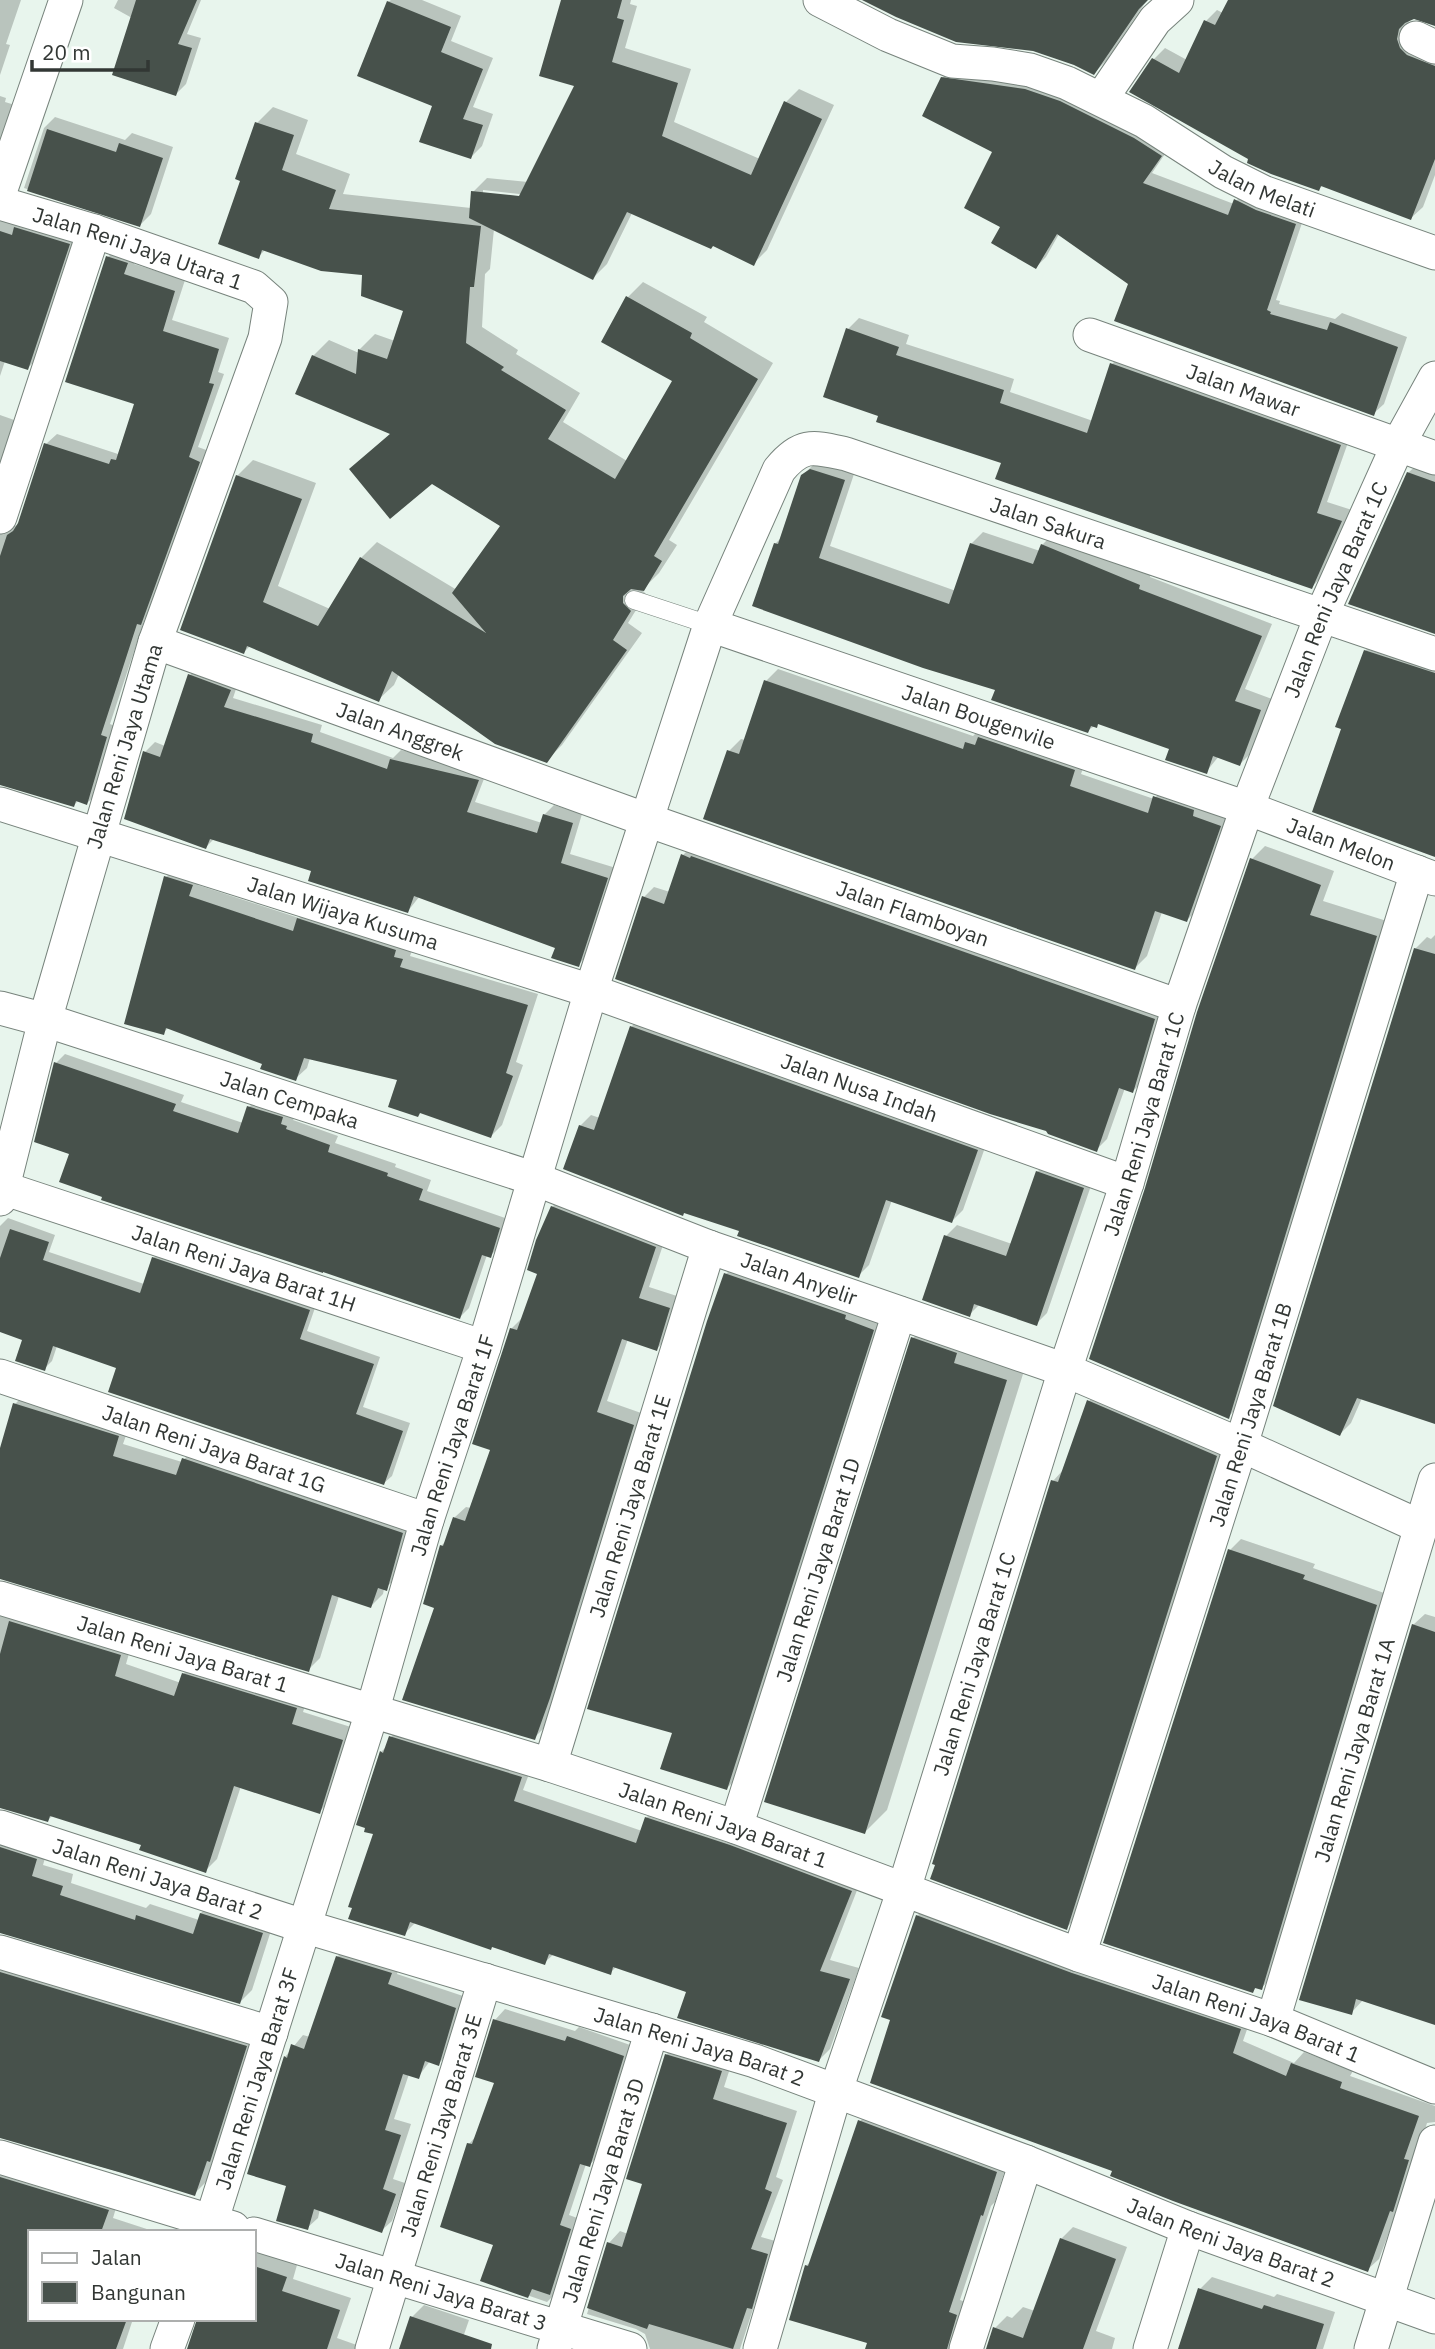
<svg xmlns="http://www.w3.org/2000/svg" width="1435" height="2349" viewBox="0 0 1435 2349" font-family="'IBM Plex Sans',sans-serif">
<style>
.shadow{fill:#0003;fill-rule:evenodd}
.building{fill:#47514b}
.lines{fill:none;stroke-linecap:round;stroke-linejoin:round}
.lane-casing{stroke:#77837c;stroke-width:19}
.street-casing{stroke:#77837c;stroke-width:35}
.lane{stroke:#fff;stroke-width:18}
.street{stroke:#fff;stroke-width:33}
.labels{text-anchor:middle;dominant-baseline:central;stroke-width:7;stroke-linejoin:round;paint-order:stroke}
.street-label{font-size:21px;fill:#323734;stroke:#fff}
</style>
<rect width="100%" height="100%" fill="#e8f5ed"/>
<!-- shadow -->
<g class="shadow">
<path d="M0 0H21L6 44 10 45 0 75Z"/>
<path d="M118 0H201L187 34 201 38 186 84 176 94 132 18 114 8Z"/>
<path d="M391 0H422L461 16 451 41 493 58 473 107 493 114 482 146 471 157 434 105 388 2Z"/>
<path d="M565 0H631L630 4 637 6 625 48 691 69 674 122 760 159 786 102 799 89 834 105 767 250 754 263 713 245 632 213 607 264 593 278 494 229 490 269 485 274 482 327 518 350 516 354 580 393 563 422 627 461 675 381 628 297 643 282 707 317 704 322 773 363 669 540 677 545 659 573 642 590 646 594 628 623 642 633 562 745 546 761 399 674 394 685 378 700 250 646 244 652 237 476 253 460 316 483 278 586 330 609 361 558 377 542 457 590 503 525 432 482 351 469 391 433 313 356 329 340 359 353V350L375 334 395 341 405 310 364 274 266 249 258 257 243 180 257 123 273 107 308 120 296 154 350 174 343 194 471 208 473 192 487 178 528 182 576 85ZM483 190 528 195V198L483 194Z"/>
<path d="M873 0H1147L1106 61 1094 73 1074 63Z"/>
<path d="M1230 0H1435V24L1415 17 1409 19 1408 28 1435 57V175L1423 207 1411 218 1323 185 1319 189 1251 158 1153 60 1165 48 1187 60 1206 21 1217 10 1223 13Z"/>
<path d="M953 68 1036 79 1171 145 1152 173 1234 204 1245 190 1305 214 1276 300 1280 301 1279 304 1335 319 1342 313 1407 337 1384 404 1373 414 1130 283 1059 234 1046 257 1036 267 1002 226 995 151 942 78Z"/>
<path d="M0 96 6 98 5 102 15 105 0 149Z"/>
<path d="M55 117 125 140 132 133 173 147 151 214 140 225 24 188 44 128Z"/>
<path d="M0 208 79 233 38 357 28 368 5 361 0 376Z"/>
<path d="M118 246 137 253 134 264 185 280 172 320 229 338 218 372 224 374 198 447 209 451 151 612 145 618 110 724 117 727 98 793 87 803 79 800 74 805 0 784V522L15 526 20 524 46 444 57 434 118 454 136 402 108 257Z"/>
<path d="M859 318 909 335 906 344 1014 379 1010 392 1093 421 1112 364 1123 353 1351 434 1327 502 1352 510 1323 575 1312 587 1003 462 881 415 848 329Z"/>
<path d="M0 415 17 421 0 474Z"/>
<path d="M1420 462 1435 467V632L1408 473Z"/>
<path d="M815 463 856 468 830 546 956 591 971 544 983 532 1040 551 1042 545 1054 533 1151 574 1150 577 1272 624 1245 689 1272 699 1252 752 1240 764 1219 756 1206 772 1171 748 1099 723 1087 731 997 689 775 544 783 536 802 476Z"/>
<path d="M1376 640 1435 660V856L1343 728 1365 651Z"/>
<path d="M199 666 239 680 233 698 322 725 320 732 393 758 401 750 487 771 475 802 542 823 544 815 554 805 582 814 570 854 616 868 588 955 578 965 557 947 419 897 408 911 314 870 214 839 206 847 126 818 145 752 155 742 165 746 190 675Z"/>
<path d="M778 669 973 736 979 730 1087 757 1081 774 1154 799 1167 785 1232 813 1199 908 1187 920 1162 912 1147 956 1135 968 729 751 741 739 745 740 766 681Z"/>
<path d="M693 845 1165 1008 1144 1080 1133 1091 1125 1088 1107 1139 1096 1150 644 897 654 887 670 892 683 855Z"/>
<path d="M1265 846 1334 871 1323 901 1390 922 1242 1403 1228 1417 1252 859Z"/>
<path d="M177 866 203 874 198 885 299 918 310 908 413 948 410 956 538 994 516 1062 523 1065 502 1125 491 1136 399 1079 310 1058 307 1068 295 1079 264 1063 169 1027 163 1033 166 877Z"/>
<path d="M1435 935V1411L1362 1398 1351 1423 1340 1434 1415 949 1427 937 1431 939Z"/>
<path d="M643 1015 988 1139 963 1210 952 1221 892 1200 869 1265 858 1276 741 1230 580 1126 591 1115 600 1118 632 1026Z"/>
<path d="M65 1054 184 1095 181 1102 243 1123 249 1107 258 1098 295 1117 293 1120 338 1136 335 1143 396 1164 395 1167 431 1180 427 1191 508 1219 499 1247 490 1256 487 1255 469 1308 460 1317 104 1196 71 1153 56 1063Z"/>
<path d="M1048 1161 1094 1177 1047 1313 1036 1324 980 1304 969 1315 946 1236 957 1225 1012 1244 1037 1172Z"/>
<path d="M563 1196 666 1236 649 1287 680 1297 667 1338 657 1349 628 1339 607 1401 644 1414 545 1727 534 1738 436 1607 441 1546 447 1540 455 1517 466 1507 471 1508 492 1449 511 1329 522 1318 539 1273 552 1207Z"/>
<path d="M8 1218 55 1235 49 1252 144 1284 153 1258 161 1251 317 1302 307 1331 380 1357 363 1407 410 1423 392 1476 384 1483 119 1367 57 1346 52 1361 44 1369 25 1339 0 1330V1226Z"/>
<path d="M737 1263 884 1318 738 1777 727 1788 675 1732 708 1321 726 1274Z"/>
<path d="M935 1316 1028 1358 887 1810 865 1832 913 1338Z"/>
<path d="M1101 1390 1228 1444 1078 1916 1066 1928 1053 1481 1064 1469 1089 1401Z"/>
<path d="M27 1392 130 1424 123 1444 182 1462 195 1446 414 1521 398 1577 384 1589 383 1594 371 1606 339 1596 320 1658 308 1670 0 1578V1454L15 1404Z"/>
<path d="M1241 1539 1315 1564 1313 1568 1387 1594 1273 1977 1261 1988 1257 1986 1253 1991 1230 1550Z"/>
<path d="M0 1601 132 1643 126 1664 181 1683 183 1674 195 1662 308 1696 303 1712 354 1728 331 1800 319 1812 241 1786 217 1859 205 1871 143 1844 53 1815 48 1820 0 1807Z"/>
<path d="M1425 1614 1435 1617V2023L1363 2000 1351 2013 1413 1625Z"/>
<path d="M401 1726 532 1766 523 1790 642 1831 646 1818 657 1807 861 1880 830 1960 859 1968 830 2049 819 2060 688 1991 617 1966 610 1973 554 1954 544 1963 416 1922 404 1934 375 1833 381 1752 387 1746 391 1737Z"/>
<path d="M0 1830 48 1848 43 1865 73 1874 71 1883 146 1908 150 1904 199 1920 201 1913 213 1901 274 1921 252 1990 240 2002 0 1932Z"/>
<path d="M929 1904 1251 2018 1243 2041 1294 2063 1304 2052 1353 2071 1350 2076 1435 2106V2122L1427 2123 1404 2198 1400 2203 1379 2259 1367 2270 1114 2170 892 2019 917 1916Z"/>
<path d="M348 1946 401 1962 397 1974 466 1997 449 2053 438 2064 430 2061 418 2077 409 2074 394 2119 411 2124 393 2179 405 2183 392 2221 381 2231 320 2209 318 2218 307 2228 288 2185 285 2057 303 2035 310 2037 337 1957Z"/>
<path d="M0 1955 257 2034 206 2182 194 2194 0 2137Z"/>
<path d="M505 2009 575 2031 579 2027 633 2046 600 2155 589 2165 586 2164 569 2215 580 2219 558 2291 547 2302 483 2280 496 2244 469 2144 477 2135 496 2082 495 2020Z"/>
<path d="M678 2043 733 2059 724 2087 797 2111 776 2177 783 2180 761 2237 779 2242 763 2295 755 2303 740 2349H650L645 2334 636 2329 587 2314 609 2243 620 2231 628 2234 644 2183 666 2055Z"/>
<path d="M872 2109 1008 2160 995 2202 991 2206 960 2300 968 2303 963 2349H867L869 2342 806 2266 811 2261 860 2121Z"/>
<path d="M0 2160 119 2198 113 2218 156 2232H30V2319H133L123 2349H0Z"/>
<path d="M1073 2227 1127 2247 1096 2331 1115 2338 1112 2349H988L995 2328 1007 2316 1012 2318 1023 2307 1035 2311 1061 2239Z"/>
<path d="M254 2250 297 2265 293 2279 351 2298 337 2338 368 2349H189L254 2319Z"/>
<path d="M1212 2277 1274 2297 1277 2294 1335 2312 1323 2349H1180L1200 2289Z"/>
<path d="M424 2305 469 2320 459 2349H401L412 2317Z"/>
</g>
<!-- building -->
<g class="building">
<path d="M136 0H197L178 44 192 48 176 96 112 75Z"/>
<path d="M561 0H622L617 18 624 20 612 62 678 83 662 136 751 175 784 101 822 119 754 266 713 246 711 249 627 212 593 280 469 218 471 191 519 196 574 86 539 76Z"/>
<path d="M862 0H1148L1139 9 1094 75 1074 65 1033 51 956 42 896 17Z"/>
<path d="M1228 0H1435V26L1414 19 1405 23 1399 29 1397 39 1400 48 1407 55 1435 66V159L1411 220 1321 186 1319 191 1271 174 1247 163 1248 159 1129 92 1152 58 1179 73 1204 20 1215 25Z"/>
<path d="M387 1 451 27 441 52 483 69 463 119 483 125 471 159 419 142 432 106 357 76Z"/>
<path d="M941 77 1025 89 1060 101 1134 138 1162 156 1143 183 1228 215 1234 199 1256 210 1296 224 1267 310 1271 312 1270 314 1327 330 1330 322 1398 347 1374 416 1114 321 1128 284 1057 234 1036 269 991 243 1000 227 964 208 992 152 922 116Z"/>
<path d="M255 122 294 135 282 170 336 190 329 209 481 226 474 287H470L466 343 504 367 501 370 566 410 548 439 615 479 672 381 601 342 626 296 692 333 690 338 758 379 654 556 662 561 644 591 631 589 623 596V603L631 611 613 640 627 650 547 763 495 744 392 671 379 702 247 646 244 654 180 630 236 475 302 499 263 602 318 626 360 557 486 633 452 593 500 526 432 484 390 519 349 469 390 434 295 394 312 355 356 374 358 349 387 359 403 311 361 296 362 275 321 271 262 250 259 259 218 244 240 181 235 179Z"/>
<path d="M47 129 116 152 119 143 163 158 140 227 27 191Z"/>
<path d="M14 227 70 244 28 370 0 361V231L12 235Z"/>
<path d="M106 256 128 263 124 274 175 291 163 331 219 349 209 383 214 384 189 457 200 462 141 625 137 624 101 735 107 737 87 805 76 801 74 807 0 785V556L7 535 13 531 18 523 44 443 109 464 111 459 116 460 134 404 65 382Z"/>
<path d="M846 328 899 347 896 355 1004 390 1000 403 1087 433 1110 363 1341 445 1317 513 1342 521 1312 589 995 479 1001 463 876 422 878 416 823 397Z"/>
<path d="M810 469 845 480 819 558 949 604 970 543 1033 564 1041 544 1140 585 1139 589 1262 636 1235 701 1261 710 1240 766 1213 756 1207 774 1165 760 1169 749 1098 724 1097 728 1091 726 1088 733 991 700 995 690 923 668 752 606 774 543 778 544 801 475Z"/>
<path d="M1407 472 1435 482V634L1348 604Z"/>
<path d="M1364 650 1435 673V857L1312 812 1341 729 1335 727Z"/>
<path d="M188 674 231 690 224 707 313 734 311 742 387 769 390 759 479 780 467 812 537 833 543 814 573 823 561 863 608 878 579 967 551 958 555 948 414 896 408 913 308 881 311 871 210 839 206 849 124 819 143 751 160 757Z"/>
<path d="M764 680 963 749 965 742 975 745 978 737 1075 770 1070 786 1148 813 1153 796 1194 810 1193 816 1221 826 1187 922 1155 911 1135 970 703 819 727 750 739 754Z"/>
<path d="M681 854 690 858 691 856 1155 1019 1133 1093 1119 1088 1097 1152 1048 1134 1046 1131 990 1114 615 979 642 896 664 904Z"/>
<path d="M1250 858 1321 885 1310 915 1377 936 1229 1419 1089 1359 1145 1188 1197 1012Z"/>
<path d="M164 876 193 885 189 896 293 931 297 918 396 950 394 957 403 959 400 967 528 1005 506 1073 513 1076 491 1138 420 1113 418 1117 388 1107 397 1080 304 1058 296 1081 260 1069 262 1064 166 1028 164 1035 124 1024Z"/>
<path d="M1414 948 1435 954V1424L1357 1398 1340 1436 1273 1406Z"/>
<path d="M630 1026 978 1150 952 1223 886 1200 859 1278 737 1236 739 1231 684 1213 683 1216 563 1169 579 1125 594 1130Z"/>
<path d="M54 1062 176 1104 173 1111 238 1133 247 1106 283 1117 281 1124 287 1126 286 1129 330 1145 328 1152 388 1173 387 1176 423 1189 419 1200 500 1228 491 1258 482 1255 460 1319 323 1272V1273L101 1200 102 1197 59 1182 69 1154 34 1142Z"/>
<path d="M1036 1171 1084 1188 1037 1326 974 1304 970 1317 922 1300 944 1235 1006 1256Z"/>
<path d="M551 1206 656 1247 639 1298 670 1308 657 1351 622 1339 597 1412 634 1425 550 1698 535 1740 402 1700 434 1608 423 1604 440 1545 443 1546 453 1517 465 1521 490 1450 472 1444 510 1328 517 1330 537 1274 527 1270 536 1240Z"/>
<path d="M10 1229 49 1242 43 1260 140 1293 152 1257 310 1310 300 1339 374 1364 356 1414 403 1431 384 1485 108 1392 116 1368 53 1346 45 1371 15 1361 22 1340 0 1332V1258Z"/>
<path d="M724 1273 846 1315 845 1319 874 1330 727 1790 660 1769 672 1733 587 1709 707 1321Z"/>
<path d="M911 1337 957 1353 954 1363 1007 1380 865 1834 764 1802Z"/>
<path d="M1087 1400 1217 1456 1067 1930 930 1879 935 1865 932 1864 1051 1480 1058 1482Z"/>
<path d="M13 1403 119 1436 113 1456 176 1475 182 1458 403 1533 387 1591 378 1588 371 1608 332 1595 309 1672 0 1579V1448Z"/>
<path d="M1228 1549 1305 1575 1303 1579 1377 1605 1262 1990 1255 1988 1253 1993 1103 1943Z"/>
<path d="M9 1621 121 1655 115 1676 174 1696 182 1673 297 1708 292 1724 343 1740 320 1814 234 1786 206 1873 139 1850 141 1845 50 1816 48 1822 0 1808V1654Z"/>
<path d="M1412 1624 1435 1632V2025L1356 1999 1352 2015 1299 2000Z"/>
<path d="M389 1736 522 1777 514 1801 636 1843 645 1817 730 1845 852 1891 820 1971 850 1979 819 2062 677 2018 686 1992 613 1967 611 1975 549 1954 545 1965 492 1947 491 1950 410 1922 405 1936 348 1919 352 1908 348 1907 373 1834 364 1832 365 1828 356 1825 380 1751 383 1753Z"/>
<path d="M0 1847 37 1859 32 1876 63 1886 60 1895 135 1920 136 1915 193 1934 200 1913 263 1933 240 2004 0 1933Z"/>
<path d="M916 1915 1072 1973 1241 2029 1233 2053 1286 2076 1291 2063 1342 2082 1340 2088 1419 2116 1404 2159 1409 2160 1393 2212 1390 2211 1368 2272 1173 2201 1110 2176 1112 2171 870 2083 890 2020 881 2017Z"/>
<path d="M336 1956 392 1973 388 1984 456 2008 439 2066 425 2061 419 2079 403 2074 385 2130 401 2135 383 2189 396 2194 382 2233 314 2209 308 2230 276 2221 286 2186 247 2174 284 2056 287 2058 291 2044 304 2049Z"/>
<path d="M0 1972 247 2046 210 2162 207 2161 195 2196 122 2173 0 2138Z"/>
<path d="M493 2019 565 2041 567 2036 624 2056 590 2167 580 2164 560 2225 571 2229 550 2295 532 2289 528 2298 480 2281 493 2245 440 2227 467 2143 472 2144 494 2083 475 2077Z"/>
<path d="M665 2054 722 2071 713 2099 787 2123 765 2189 772 2192 751 2249 768 2254 752 2309 747 2308 733 2349 649 2324 647 2329 587 2308 607 2242 622 2247 642 2184 626 2179Z"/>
<path d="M858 2120 997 2172 983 2216 981 2215 949 2312 957 2315 947 2349H865L867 2343 789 2320 805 2265 808 2266Z"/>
<path d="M0 2177 109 2210 101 2232H30V2319H127L116 2349H0Z"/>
<path d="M1060 2238 1116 2259 1083 2349H986L993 2327 1023 2338Z"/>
<path d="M254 2266 287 2277 282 2291 340 2310 327 2349H187L197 2319H254Z"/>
<path d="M1198 2288 1262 2309 1264 2305 1324 2324 1316 2349H1178Z"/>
<path d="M410 2316 492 2344 491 2349H399Z"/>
</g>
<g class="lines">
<defs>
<path id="lane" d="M634 600 710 625"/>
<g id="street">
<path id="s1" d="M820 0 888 35 952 61 993 64 1030 70 1067 83 1144 121 1223 172 1263 192 1435 253"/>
<path d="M1416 38 1435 47"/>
<path d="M1101 99 1155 20 1177 0"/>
<path d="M0 192 66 0"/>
<path id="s2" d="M0 203 94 231 254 287 271 302 265 338 155 642 45 1020 0 1199"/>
<path id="s3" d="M1090 335 1435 458"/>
<path d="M0 517 94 231"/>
<path id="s4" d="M710 625 1247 808 1435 879"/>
<path id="s5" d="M155 642 647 820 1179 1006"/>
<path id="s6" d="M0 804 591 991 1127 1183"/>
<path id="s7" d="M0 1008 45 1020 535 1179 709 1247 1065 1370 1241 1445 1421 1527"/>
<path id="s8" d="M3 1188 484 1347"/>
<path id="s9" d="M0 1376 427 1520"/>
<path id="s10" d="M0 1598 550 1765 736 1827 1079 1955 1273 2020 1435 2087"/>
<path id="s11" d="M550 1765 709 1247"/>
<path id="s12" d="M0 1827 303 1926 755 2061 1026 2162 1188 2228 1435 2317"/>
<path id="s13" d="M736 1827 899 1313"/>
<path d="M0 1952 271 2033"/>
<path id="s14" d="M1079 1955 1241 1445 1417 872"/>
<path id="s15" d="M1273 2020 1435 1480"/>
<path d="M0 2157 233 2228"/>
<path id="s16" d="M208 2232 372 1712 427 1520 484 1347 591 991 710 625 779 470C802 442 814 447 846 454L1435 654"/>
<path id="s17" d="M254 2234 630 2349"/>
<path d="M167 2349 178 2319"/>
<path id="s18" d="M372 2349 485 1980"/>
<path id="s19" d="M554 2349 652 2030"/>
<path id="s20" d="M760 2349 836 2090 904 1889 1065 1370 1127 1183 1179 1006 1247 808 1322 614 1398 445 1435 378"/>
<path d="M966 2349 1026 2162"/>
<path d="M1150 2349 1188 2228"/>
<path d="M1371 2349 1435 2142"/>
</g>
</defs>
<!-- lane casing -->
<use href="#lane" class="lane-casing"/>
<!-- street casing -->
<use href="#street" class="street-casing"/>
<!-- lane -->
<use href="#lane" class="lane"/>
<!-- street -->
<use href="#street" class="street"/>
</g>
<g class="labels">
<!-- street labels -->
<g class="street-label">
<text stroke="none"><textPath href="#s1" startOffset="486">Jalan Melati</textPath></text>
<text stroke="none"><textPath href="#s2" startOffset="145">Jalan Reni Jaya Utara 1</textPath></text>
<text stroke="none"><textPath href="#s3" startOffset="163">Jalan Mawar</textPath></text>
<text stroke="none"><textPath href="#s16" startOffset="2142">Jalan Sakura</textPath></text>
<text stroke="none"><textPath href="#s20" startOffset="1852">Jalan Reni Jaya Barat 1C</textPath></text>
<text stroke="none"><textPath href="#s4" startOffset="284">Jalan Bougenvile</textPath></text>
<text stroke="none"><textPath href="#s5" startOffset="261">Jalan Anggrek</textPath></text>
<text transform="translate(124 746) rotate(-73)">Jalan Reni Jaya Utama</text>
<text stroke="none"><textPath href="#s4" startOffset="668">Jalan Melon</textPath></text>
<text stroke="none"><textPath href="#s6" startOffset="360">Jalan Wijaya Kusuma</textPath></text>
<text stroke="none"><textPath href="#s5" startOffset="805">Jalan Flamboyan</textPath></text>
<text stroke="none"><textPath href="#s6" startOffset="905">Jalan Nusa Indah</textPath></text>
<text stroke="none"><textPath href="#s7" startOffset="304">Jalan Cempaka</textPath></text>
<text stroke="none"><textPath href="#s20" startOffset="1284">Jalan Reni Jaya Barat 1C</textPath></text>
<text stroke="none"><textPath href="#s8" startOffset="254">Jalan Reni Jaya Barat 1H</textPath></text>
<text stroke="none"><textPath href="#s7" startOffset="844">Jalan Anyelir</textPath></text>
<text stroke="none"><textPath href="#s14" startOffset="567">Jalan Reni Jaya Barat 1B</textPath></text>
<text stroke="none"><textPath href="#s16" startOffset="824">Jalan Reni Jaya Barat 1F</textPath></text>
<text stroke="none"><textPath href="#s9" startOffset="226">Jalan Reni Jaya Barat 1G</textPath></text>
<text stroke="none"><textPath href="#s11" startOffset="271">Jalan Reni Jaya Barat 1E</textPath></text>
<text stroke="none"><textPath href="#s13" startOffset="270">Jalan Reni Jaya Barat 1D</textPath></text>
<text stroke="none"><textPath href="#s10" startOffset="191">Jalan Reni Jaya Barat 1</textPath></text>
<text stroke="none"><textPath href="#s20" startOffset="718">Jalan Reni Jaya Barat 1C</textPath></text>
<text stroke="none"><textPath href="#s15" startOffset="282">Jalan Reni Jaya Barat 1A</textPath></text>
<text stroke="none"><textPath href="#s10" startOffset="758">Jalan Reni Jaya Barat 1</textPath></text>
<text stroke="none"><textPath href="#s12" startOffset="166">Jalan Reni Jaya Barat 2</textPath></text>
<text stroke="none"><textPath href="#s10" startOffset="1325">Jalan Reni Jaya Barat 1</textPath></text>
<text stroke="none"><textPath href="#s12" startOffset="733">Jalan Reni Jaya Barat 2</textPath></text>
<text stroke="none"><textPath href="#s16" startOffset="161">Jalan Reni Jaya Barat 3F</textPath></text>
<text stroke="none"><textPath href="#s18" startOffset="234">Jalan Reni Jaya Barat 3E</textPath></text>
<text stroke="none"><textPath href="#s19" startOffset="166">Jalan Reni Jaya Barat 3D</textPath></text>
<text stroke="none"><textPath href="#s12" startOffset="1300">Jalan Reni Jaya Barat 2</textPath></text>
<text stroke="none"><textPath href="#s17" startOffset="196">Jalan Reni Jaya Barat 3</textPath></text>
</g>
</g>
<!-- legend -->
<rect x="28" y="2230" width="228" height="91" fill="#ffffff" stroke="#adafae" stroke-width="2"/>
<rect x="42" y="2253" width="35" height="10" fill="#ffffff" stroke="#adafae" stroke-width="2"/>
<text x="91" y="2265" font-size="21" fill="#323734">Jalan</text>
<rect x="42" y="2282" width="35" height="21" fill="#47514b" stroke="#adafae" stroke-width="2"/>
<text x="91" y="2300" font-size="21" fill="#323734">Bangunan</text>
<!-- scale -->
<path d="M32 60v10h116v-10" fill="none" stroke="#323734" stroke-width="3.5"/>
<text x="42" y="60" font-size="21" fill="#323734" stroke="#ffffff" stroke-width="5" paint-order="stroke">20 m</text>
</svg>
